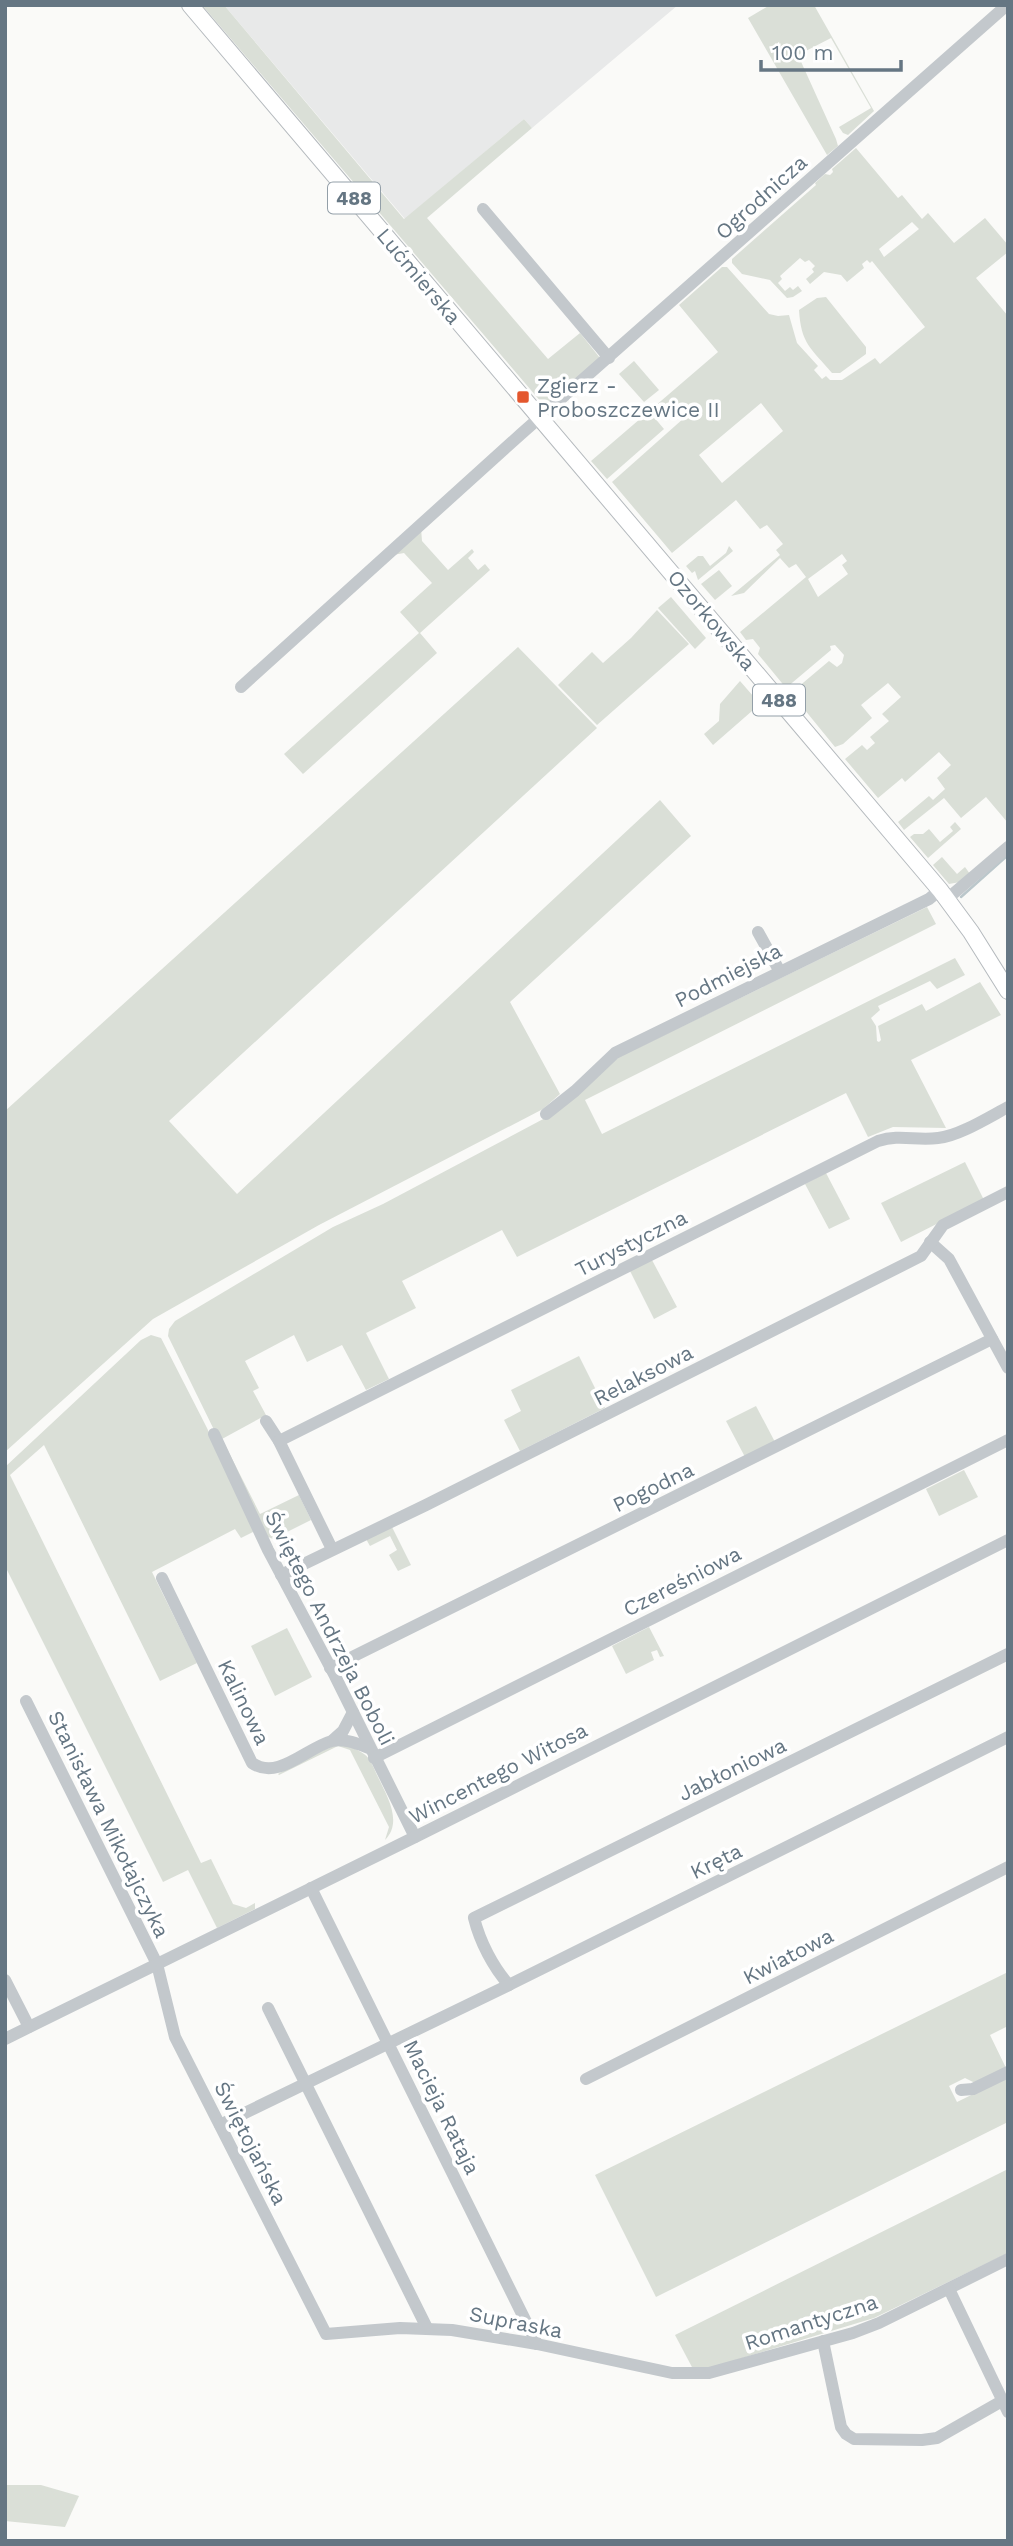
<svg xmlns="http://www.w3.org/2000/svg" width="1013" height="2546" viewBox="0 0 1013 2546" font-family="'Work Sans',sans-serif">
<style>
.built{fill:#e8e9e9}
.green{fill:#dadfd7;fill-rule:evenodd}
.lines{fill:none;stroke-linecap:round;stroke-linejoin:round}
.stream{stroke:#bbc7cb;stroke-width:2.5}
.major-casing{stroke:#b5babe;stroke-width:18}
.minor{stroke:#c3c8cc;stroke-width:12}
.major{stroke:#fff;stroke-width:16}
.poi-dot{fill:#e4572e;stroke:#fff;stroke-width:2.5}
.labels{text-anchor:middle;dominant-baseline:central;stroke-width:7;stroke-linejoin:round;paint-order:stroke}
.shield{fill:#fff;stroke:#939fa8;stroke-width:2}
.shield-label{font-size:19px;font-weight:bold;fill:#657683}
.street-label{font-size:21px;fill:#657683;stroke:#fff}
.poi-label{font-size:21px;fill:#657683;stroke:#fff;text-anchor:start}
</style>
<rect width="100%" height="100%" fill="#fafaf8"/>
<!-- built -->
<path class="built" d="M224 5H678L532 128 524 119 405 219Z"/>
<!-- green -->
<g class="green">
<path d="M202 5H224L404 219 524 119 532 128 427 218 548 359 580 333 600 358 548 403H542Z"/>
<path d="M770 5H814L874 111 848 135 843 133 839 127 871 108 831 38 798 55 836 139 838 146 827 155 748 18Z"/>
<path d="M856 148 898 198 902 195 922 219 928 213 954 243 985 218 1008 245V252L976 278 1008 316V782L1006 784 1008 786V823L986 797 961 818 944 798 904 830 898 822 929 796 933 800 945 789 937 778 951 765 939 752 905 782 902 778 878 798 845 759 862 745 867 750 875 743 870 737 889 721 882 714 901 697 888 683 861 705 872 718 843 744 835 747 791 693 829 661 837 667 842 663 844 655 835 645 830 646 831 650 786 688 758 654 760 648 753 639 746 640 740 632 806 577 796 564 789 568 780 558 744 593 731 596 780 555 776 550 783 544 767 525 760 529 736 500 672 553 612 482 684 418 671 401 653 416 664 429 607 479 591 461 718 352 679 305 722 267H727L769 314 778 316 789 315 797 343 818 366 814 370 822 379 826 376 830 380H842L875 358 880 364 925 327 872 261 870 263 867 260 862 264 864 268 847 282 841 275 824 272 810 284 806 279 814 272 812 269 815 266 809 260 805 262 800 258 780 276 782 279 778 283 785 291 790 287 793 290 798 286 802 291 793 297 787 298 770 280 742 274 732 263V259L816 185 815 183 825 174 830 175 833 172 832 169ZM912 222 919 229 884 257 879 249ZM761 403 783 431 722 483 699 455ZM842 554 847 561 842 565 848 574 818 597 808 579Z"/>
<path d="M826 297 866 347V354L840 373H832C811 348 801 344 799 310L817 298Z"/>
<path d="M634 361 659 390 644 402 619 374Z"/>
<path d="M421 528 422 541 448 570 472 549 474 552 468 558 478 570 485 564 490 570 420 633 437 653 303 774 284 754 419 633 400 612 432 583 404 553 393 555Z"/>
<path d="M729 546 733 551 698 580 695 571 692 573 686 566 698 556H703L710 566 726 553Z"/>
<path d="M719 570 732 586 715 600 701 584Z"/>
<path d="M671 597 706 638 695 649 658 608Z"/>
<path d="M657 610 689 644 597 725 558 685 592 652 603 663 631 638Z"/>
<path d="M518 647 597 728 169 1121 237 1194 660 800 691 836 510 1002 560 1094 543 1109 319 1225 153 1319 5 1452V1111Z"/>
<path d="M740 681 760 704 713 745 704 734 719 721 720 704Z"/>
<path d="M955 822 961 829 928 858 910 837 914 834H923L929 829 940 842 953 831 950 827Z"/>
<path d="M942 857 957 874 965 867 970 874 960 882 949 884 933 865Z"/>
<path d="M927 907 936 924 585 1100 602 1134 955 958 965 975 937 989 930 981 878 1006 880 1010 871 1018 876 1026 877 1041 879 1042 881 1040 878 1026 922 1004 926 1011 980 982 1001 1015 911 1060 946 1128 893 1127 868 1137 846 1093 517 1257 502 1230 402 1281 416 1308 366 1333 389 1379 366 1390 342 1345 307 1362 294 1335 245 1361 259 1388 253 1391 266 1415 222 1439 260 1514 299 1495 311 1520 273 1539 266 1536 168 1336 169 1329 175 1321 333 1227 383 1204 547 1117 619 1057Z"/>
<path d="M965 1162 984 1200 901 1242 881 1203Z"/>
<path d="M826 1173 850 1219 829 1229 805 1184Z"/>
<path d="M652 1260 677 1307 654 1319 630 1271Z"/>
<path d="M151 1335 161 1338 207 1428 255 1531 241 1538 235 1529 152 1572 197 1663 160 1681 44 1445 10 1475 201 1863 211 1859 233 1904 246 1908 255 1903V1909L217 1928 188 1870 163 1882 5 1566V1467L141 1340Z"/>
<path d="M579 1356 605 1408 520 1451 504 1420 521 1411 511 1390Z"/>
<path d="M756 1406 775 1442 745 1457 726 1421Z"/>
<path d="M964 1470 978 1497 939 1516 926 1489Z"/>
<path d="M392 1527 411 1565 398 1571 389 1555 397 1550 390 1536 370 1546 366 1539Z"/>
<path d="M649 1627 664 1656 660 1657 657 1650 651 1652 654 1660 626 1674 612 1646Z"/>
<path d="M287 1628 312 1677 275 1696 251 1646Z"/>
<path d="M338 1744C347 1746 356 1748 364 1754 371 1759 374 1769 378 1777 387 1796 403 1822 385 1840L389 1827 350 1750 338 1746 279 1775 278 1774 306 1758Z"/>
<path d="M1008 1972V2026L990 2035 1006 2068 975 2083 965 2078 949 2086 957 2102 1008 2077V2122L656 2297 595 2175Z"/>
<path d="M1008 2169V2253L874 2318 713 2367 693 2369 675 2335Z"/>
<path d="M5 2485H41L79 2496 65 2527 5 2521Z"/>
</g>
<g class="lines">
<!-- stream -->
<path class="stream" d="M961 897 1008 855"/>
<defs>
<path id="major" d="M190 5 940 890 971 932 1008 991"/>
</defs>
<!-- major casing -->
<use href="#major" class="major-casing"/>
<!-- minor -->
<g class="minor">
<path d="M483 209 609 358"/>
<path d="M241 687 521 434 1007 5"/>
<path d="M947 899 1008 847"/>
<path d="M758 932 779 970"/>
<path d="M546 1114 575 1091 615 1053 929 899 940 890"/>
<path d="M930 1242 949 1259 1008 1368"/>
<path d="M266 1421 279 1441 332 1549"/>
<path d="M214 1434 268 1550 335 1676 415 1837"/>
<path d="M279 1441 878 1141C900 1134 916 1141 938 1138 959 1136 989 1117 1008 1107"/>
<path d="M281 1575 426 1505 921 1256 943 1225 1008 1192"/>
<path d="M162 1578 252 1763C278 1781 306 1748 332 1741 344 1738 358 1744 369 1748"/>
<path d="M1008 1654 474 1918C480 1942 493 1967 509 1985L1008 1737"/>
<path d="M330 1668 992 1339"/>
<path d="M26 1701 157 1964 175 2037 326 2334 400 2328 452 2330 537 2344 672 2373H709L853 2333 879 2323 1008 2259"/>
<path d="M333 1740 343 1731 353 1712"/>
<path d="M374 1758 1008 1440"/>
<path d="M311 1888 537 2344"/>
<path d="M5 1980 29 2027"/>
<path d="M268 2008 427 2328"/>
<path d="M5 2039 415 1837 1008 1540"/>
<path d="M586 2079 1008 1867"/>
<path d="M961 2090 973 2089 1008 2072"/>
<path d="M220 2125 509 1985"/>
<path d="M949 2289 1008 2412"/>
<path d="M823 2341 841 2427 846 2434 854 2439 922 2440 937 2438 1002 2401"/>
</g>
<!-- major -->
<use href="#major" class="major"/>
</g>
<!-- markers -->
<rect class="poi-dot" x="516" y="390" width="14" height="14" rx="3.5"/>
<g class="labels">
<!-- shield labels -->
<g class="shield">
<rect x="328" y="182.5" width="52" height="31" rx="5"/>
<rect x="753" y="684.5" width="52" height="31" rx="5"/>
</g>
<g class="shield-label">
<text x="354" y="198">488</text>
<text x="779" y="700">488</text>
</g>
<!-- street labels -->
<g class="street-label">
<text transform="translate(761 197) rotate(-42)">Ogrodnicza</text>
<text transform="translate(419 276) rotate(50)">Lućmierska</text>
<text transform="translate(712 620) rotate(50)">Ozorkowska</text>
<text transform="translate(728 975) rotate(-27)">Podmiejska</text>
<text transform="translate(631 1243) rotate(-27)">Turystyczna</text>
<text transform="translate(643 1375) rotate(-27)">Relaksowa</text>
<text transform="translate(653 1487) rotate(-26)">Pogodna</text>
<text transform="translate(682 1581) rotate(-27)">Czereśniowa</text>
<text transform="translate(330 1628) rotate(63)">Świętego Andrzeja Boboli</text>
<text transform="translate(244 1702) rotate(64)">Kalinowa</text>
<text transform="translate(732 1769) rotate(-26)">Jabłoniowa</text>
<text transform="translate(498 1773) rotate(-27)">Wincentego Witosa</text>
<text transform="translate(109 1824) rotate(64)">Stanisława Mikołajczyka</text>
<text transform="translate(716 1861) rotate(-26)">Kręta</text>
<text transform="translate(788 1956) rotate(-27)">Kwiatowa</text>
<text transform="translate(442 2107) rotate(64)">Macieja Rataja</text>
<text transform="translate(251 2143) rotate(63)">Świętojańska</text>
<text transform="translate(516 2322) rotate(11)">Supraska</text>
<text transform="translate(811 2322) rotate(-18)">Romantyczna</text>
</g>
<!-- poi labels -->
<g class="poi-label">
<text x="537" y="385">Zgierz -<tspan x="537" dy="24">Proboszczewice II</tspan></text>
</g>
</g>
<!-- border -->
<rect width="1013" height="2546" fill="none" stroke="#657683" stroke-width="14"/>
<!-- scale -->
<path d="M761 60v10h140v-10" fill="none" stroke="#657683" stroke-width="3.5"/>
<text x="772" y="60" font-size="21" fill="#657683" stroke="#ffffff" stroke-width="5" paint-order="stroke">100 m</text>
</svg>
